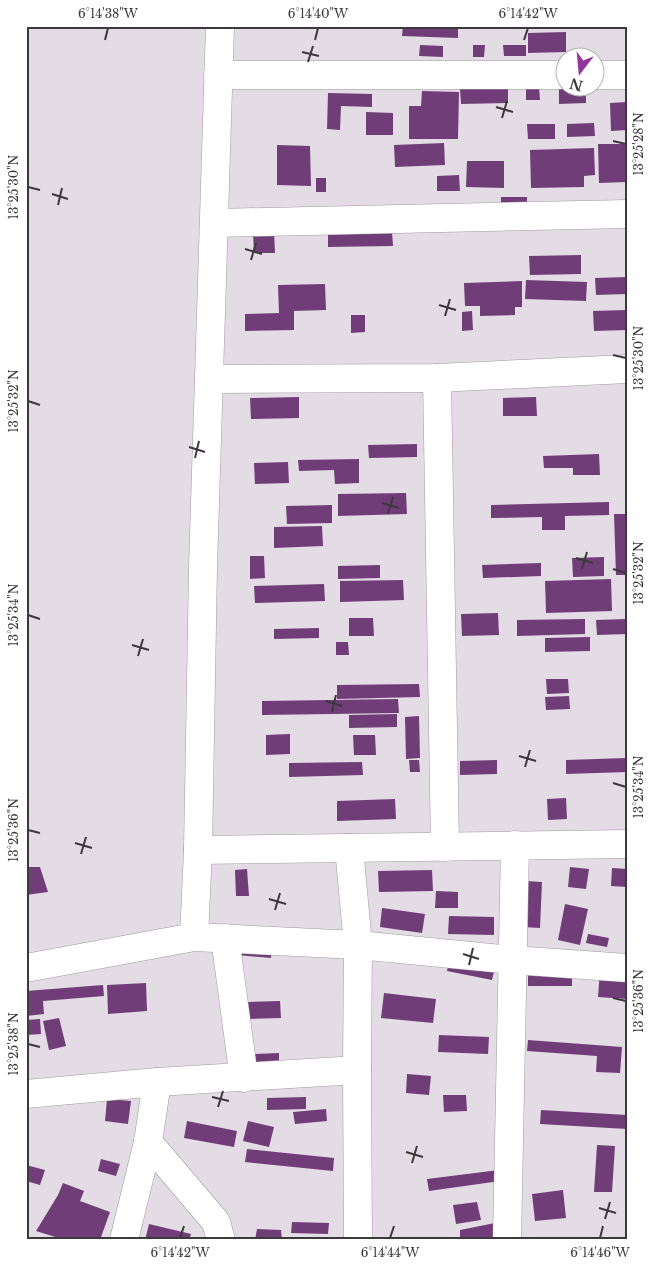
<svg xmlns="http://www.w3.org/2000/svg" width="653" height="1266" viewBox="0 0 653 1266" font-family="'Libre Baskerville',serif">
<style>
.building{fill:#713d79}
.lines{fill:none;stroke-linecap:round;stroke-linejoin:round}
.minor-casing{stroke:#a099a0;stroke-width:29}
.minor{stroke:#fff;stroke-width:28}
.ticks{fill:none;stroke:#3c393c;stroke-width:2}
.neatline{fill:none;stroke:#3c393c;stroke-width:2}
.ticks-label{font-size:12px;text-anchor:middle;fill:#3c393c}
</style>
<rect width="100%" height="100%" fill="#e3dce4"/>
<!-- building -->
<g class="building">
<path d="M403 26H458V38L402 36Z"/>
<path d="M566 32V52L528 53V33Z"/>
<path d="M420 45 443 46V57L419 56Z"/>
<path d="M473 45H485L484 57H473Z"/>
<path d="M503 45H526V56H504Z"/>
<path d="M526 87H539L540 100H526Z"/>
<path d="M559 87 586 88V103L559 104Z"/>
<path d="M508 88V103L461 104 460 89Z"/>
<path d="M422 91 459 92 458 139H409V106H421Z"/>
<path d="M328 93 372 94V107L341 106 340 130 327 129Z"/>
<path d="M627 102V130L611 131 610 103Z"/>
<path d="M366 112 393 113V135H366Z"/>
<path d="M594 123 595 136 567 137V124Z"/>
<path d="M527 124H555V139H528Z"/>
<path d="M444 143 445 165 395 167 394 145Z"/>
<path d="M598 144H627V182L599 183Z"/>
<path d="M277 145 310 146 311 186 277 185Z"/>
<path d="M594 148 595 175 584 176V187L531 188 530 150Z"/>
<path d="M467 161H504V188L466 187Z"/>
<path d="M459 175 460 191H437V176Z"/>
<rect x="316" y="178" width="10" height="14"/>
<path d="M501 197H527V209L501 208Z"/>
<path d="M274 232 275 253H254L253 233Z"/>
<path d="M392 232 393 246 328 247V233Z"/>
<path d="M581 255V274L530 275 529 256Z"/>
<path d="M627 277V294L596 295 595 278Z"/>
<path d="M526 280 587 282 586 301 525 299Z"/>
<path d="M522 281V307H515V315L480 316V306H465L464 283Z"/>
<path d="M325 284 326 310 294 311V330L245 331V314L279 313 278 285Z"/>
<path d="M627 310V330L594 331 593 311Z"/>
<path d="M472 311 473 330 462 331V312Z"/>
<path d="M351 315H365V332L351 333Z"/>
<path d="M299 397V418L251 419 250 398Z"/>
<path d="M536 397 537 416H503V398Z"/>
<path d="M417 444V457L369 458 368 445Z"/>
<path d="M599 454 600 475H573V468H544L543 456Z"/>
<path d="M359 459V483L335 484 334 470 299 471 298 460Z"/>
<path d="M288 462 289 483 255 484 254 463Z"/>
<path d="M406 493 407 514 338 516V494Z"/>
<path d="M609 502V515L565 516V530H542V517L491 518V505Z"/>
<path d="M332 505V523L287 524 286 506Z"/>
<path d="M614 514H627V575H616Z"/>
<path d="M322 526 323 546 274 548V527Z"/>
<path d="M250 556H264L265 578 250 579Z"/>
<path d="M604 557V576L573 577 572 558Z"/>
<path d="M541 563V576L483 578 482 565Z"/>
<path d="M380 565V578L338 579V566Z"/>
<path d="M611 579 612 611 546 613 545 581Z"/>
<path d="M403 580 404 600 340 602V581Z"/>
<path d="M324 584 325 601 255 603 254 586Z"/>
<path d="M498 613 499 635 462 636 461 614Z"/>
<path d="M349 618H373L374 636H349Z"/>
<path d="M585 619V634L517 636V620Z"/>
<path d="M627 619V634L597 635 596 620Z"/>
<path d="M319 628V638L274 639V629Z"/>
<path d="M590 637V651L545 652V638Z"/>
<path d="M336 642H348L349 655H336Z"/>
<path d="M546 679H568L569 693 547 694Z"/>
<path d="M419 684 420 697 337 699V685Z"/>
<path d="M569 696 570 709 546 710 545 697Z"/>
<path d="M398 699 399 713 262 715V701Z"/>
<path d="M397 714V727L349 728V715Z"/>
<path d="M419 716 420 758 406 759 405 717Z"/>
<path d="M290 734V754L266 755V735Z"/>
<path d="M353 735H375L376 755H354Z"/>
<path d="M627 758V772L566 774V760Z"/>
<path d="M409 760H419L420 772H410Z"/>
<path d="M497 760V774L460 775V761Z"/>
<path d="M362 762 363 775 289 777V763Z"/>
<path d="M566 798 567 819 548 820 547 799Z"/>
<path d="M395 799 396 819 337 821V801Z"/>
<path d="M26 867H40L48 892 26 895Z"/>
<path d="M570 867 589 869 586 889 568 887Z"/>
<path d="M612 868 627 869V887L611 886Z"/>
<path d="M247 869 249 896H236L235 870Z"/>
<path d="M432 870 433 891 379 892 378 871Z"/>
<path d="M526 881 542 882 540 928 523 927Z"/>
<path d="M436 891 458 892V908H435Z"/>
<path d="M565 904 588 909 580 945 558 940Z"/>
<path d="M382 908 425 914 422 933 380 927Z"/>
<path d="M449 916 494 917V935L448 934Z"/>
<path d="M588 934 609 938 607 947 586 943Z"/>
<path d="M237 944 272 947 271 958 236 955Z"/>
<path d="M450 958 495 967 492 980 447 971Z"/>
<rect x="528" y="968" width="44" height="18"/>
<path d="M600 969 627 972V999L598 997Z"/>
<path d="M146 983 147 1011 108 1014 107 985Z"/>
<path d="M103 985 104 996 43 1001 44 1014 26 1016V991Z"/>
<path d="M384 993 436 999 433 1023 381 1018Z"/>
<path d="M280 1001 281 1018 249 1019 248 1002Z"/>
<path d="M59 1018 66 1046 49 1050 43 1021Z"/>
<path d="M40 1019 41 1034 26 1035V1020Z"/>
<path d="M439 1035 489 1037 488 1054 438 1052Z"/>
<path d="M528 1040 622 1047 620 1073 596 1072 597 1056 527 1051Z"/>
<path d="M279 1053V1063L255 1064 254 1054Z"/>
<path d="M407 1074 431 1076 429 1095 406 1093Z"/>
<path d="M443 1095H466L467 1111 444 1112Z"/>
<path d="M306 1097V1109L267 1110V1098Z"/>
<path d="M107 1099 131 1101 128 1124 105 1121Z"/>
<path d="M326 1109 327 1121 295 1124 293 1112Z"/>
<path d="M541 1110 627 1115V1129L540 1124Z"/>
<path d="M187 1121 237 1131 234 1147 184 1138Z"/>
<path d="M248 1121 274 1127 269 1147 243 1141Z"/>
<path d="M597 1145 615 1146 612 1192H594Z"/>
<path d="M247 1149 334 1158 333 1171 245 1162Z"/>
<path d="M101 1159 120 1164 116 1176 98 1171Z"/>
<path d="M26 1165 45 1170 40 1185 26 1181Z"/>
<path d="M499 1170 500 1181 429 1191 427 1179Z"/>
<path d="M63 1183 84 1191 80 1201 110 1212 100 1240H65L36 1231 58 1195Z"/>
<path d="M563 1190 566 1218 535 1221 532 1194Z"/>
<path d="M477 1202 481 1220 456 1224 453 1205Z"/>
<path d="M292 1222 329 1223 328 1234 291 1233Z"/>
<path d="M500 1222 503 1236 483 1240H460V1230Z"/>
<path d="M149 1224 191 1234 189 1240H145Z"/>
<path d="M257 1229 281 1230 282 1240H255Z"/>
</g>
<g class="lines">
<defs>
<g id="minor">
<path d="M218 75H566"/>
<path d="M596 75H627"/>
<path d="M215 223 627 214"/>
<path d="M437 378 445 847"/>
<path d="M209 379 437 378 627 369"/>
<path d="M349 848 358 945 357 1070 358 1240"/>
<path d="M198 850 627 844"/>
<path d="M194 937 198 850 203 567 220 26"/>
<path d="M225 938 244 1078"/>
<path d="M26 968 194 937 358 945 512 960 627 968"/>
<path d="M26 1094 157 1082 357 1070"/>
<path d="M148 1142 216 1222 221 1240"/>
<path d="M124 1240 148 1142 157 1082"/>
<path d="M507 1240 515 845"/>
</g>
</defs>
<!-- minor casing -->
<use href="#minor" class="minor-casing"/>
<!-- minor -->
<use href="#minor" class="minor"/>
</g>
<!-- ticks -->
<path class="ticks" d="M105 40 108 28M315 40 318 28M524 40 528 28M302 52 319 56M308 62 313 46M496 107 513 112M502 118 507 101M613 141 626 144M28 187 40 190M52 194 68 199M58 205 62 188M245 249 262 254M251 260 256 243M439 305 456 310M445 316 450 299M613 355 626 358M28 401 40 405M189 447 205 452M195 458 199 441M382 503 399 508M388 514 393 497M576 558 593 563M582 569 587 552M613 569 626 573M28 615 40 619M132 645 149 650M138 656 143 639M326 701 342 706M332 712 336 695M519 756 536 761M525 767 530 750M613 783 626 787M28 830 40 833M75 843 92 848M81 854 86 837M269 899 286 904M275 910 280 893M463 954 479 959M469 965 473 948M613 998 626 1001M28 1044 40 1047M212 1097 229 1101M218 1107 223 1091M406 1152 423 1157M412 1163 417 1146M599 1208 616 1213M605 1219 610 1202M180 1238 184 1226M390 1238 394 1226M600 1238 603 1226"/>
<!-- border -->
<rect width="653" height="1266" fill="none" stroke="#ffffff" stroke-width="55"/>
<!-- north arrow -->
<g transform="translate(580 72) rotate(196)"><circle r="24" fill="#ffffff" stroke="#b1b0b1"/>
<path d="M0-4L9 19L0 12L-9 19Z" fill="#92359f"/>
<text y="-8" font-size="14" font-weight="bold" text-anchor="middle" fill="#3c393c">N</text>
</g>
<rect x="28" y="28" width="598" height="1210" class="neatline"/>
<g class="ticks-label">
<text x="108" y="18">6°14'38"W</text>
<text x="318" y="18">6°14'40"W</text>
<text x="528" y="18">6°14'42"W</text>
<text transform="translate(639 144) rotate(-90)" y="4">13°25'28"N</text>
<text transform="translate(14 187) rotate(-90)" y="4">13°25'30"N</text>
<text transform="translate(639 358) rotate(-90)" y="4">13°25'30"N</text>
<text transform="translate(14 401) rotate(-90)" y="4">13°25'32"N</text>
<text transform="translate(639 573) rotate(-90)" y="4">13°25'32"N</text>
<text transform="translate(14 615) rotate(-90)" y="4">13°25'34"N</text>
<text transform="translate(639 787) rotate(-90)" y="4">13°25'34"N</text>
<text transform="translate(14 830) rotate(-90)" y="4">13°25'36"N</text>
<text transform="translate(639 1001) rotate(-90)" y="4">13°25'36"N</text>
<text transform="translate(14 1044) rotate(-90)" y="4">13°25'38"N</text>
<text x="180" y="1257">6°14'42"W</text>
<text x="390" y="1257">6°14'44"W</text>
<text x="600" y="1257">6°14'46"W</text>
</g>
</svg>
